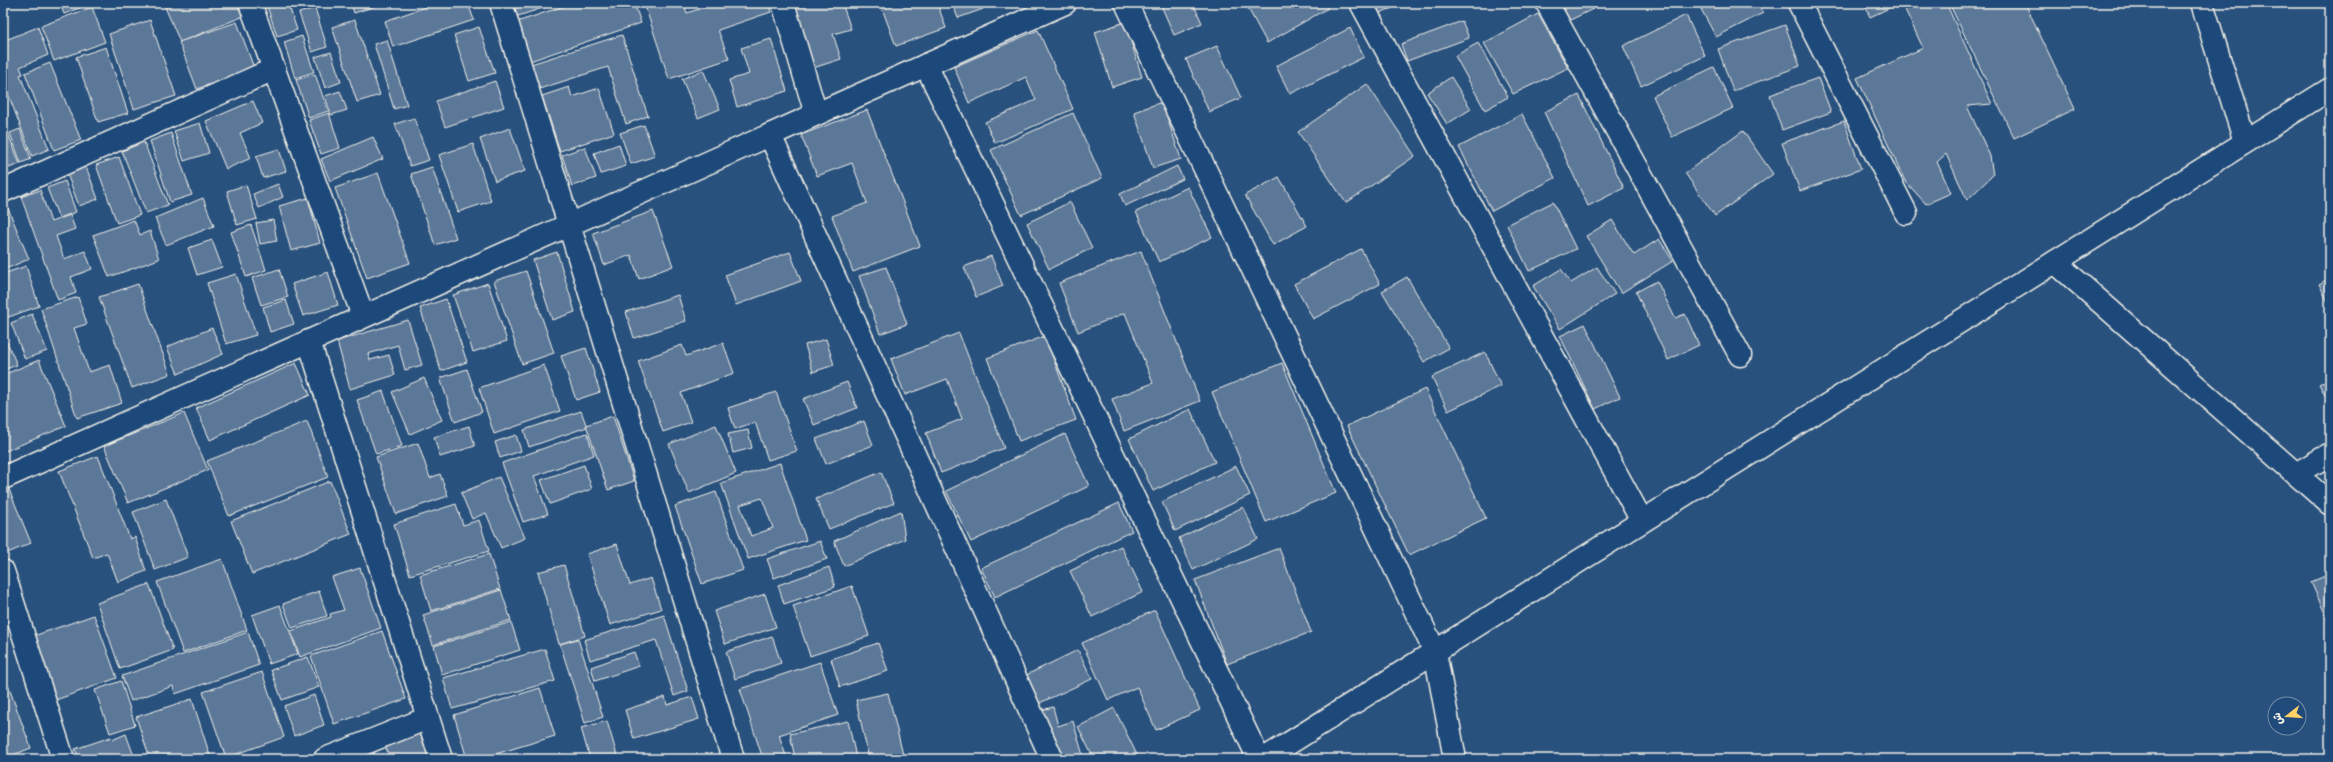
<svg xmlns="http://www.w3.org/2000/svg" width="2333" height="762" viewBox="0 0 2333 762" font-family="Caveat,'Playpen Sans Arabic',sans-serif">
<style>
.building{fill:#5b7899;stroke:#f4f1e8;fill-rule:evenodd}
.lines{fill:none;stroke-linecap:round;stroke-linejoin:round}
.minor-casing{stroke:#f4f1e8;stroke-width:25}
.major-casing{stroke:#f4f1e8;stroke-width:25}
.minor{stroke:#1f4a7a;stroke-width:22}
.major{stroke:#1f4a7a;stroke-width:22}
</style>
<rect width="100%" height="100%" fill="#28517e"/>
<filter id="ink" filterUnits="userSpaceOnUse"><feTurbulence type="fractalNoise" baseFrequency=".025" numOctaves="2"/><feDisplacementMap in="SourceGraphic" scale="8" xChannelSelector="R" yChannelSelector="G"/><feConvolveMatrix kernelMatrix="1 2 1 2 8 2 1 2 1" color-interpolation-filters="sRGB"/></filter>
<g filter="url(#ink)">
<!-- building -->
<g class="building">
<path d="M60 3H92L64 14Z"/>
<path d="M164 3H174L166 6Z"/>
<path d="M175 3H239L244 16 180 42 165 7Z"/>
<path d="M266 3H288L297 30 277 36Z"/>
<path d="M351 3H382V4L354 13Z"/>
<path d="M437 3H468L474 20 393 47 385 21Z"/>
<path d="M511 3H558L515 17Z"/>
<path d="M573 3H634L641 23 524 63 511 24Z"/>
<path d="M644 3H684L687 13 718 3H768L771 12 718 30 729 59 669 79Z"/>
<path d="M788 3H842L851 29 833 34 841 59 810 69Z"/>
<path d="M880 3H937L946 28 896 46Z"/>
<path d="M952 3H981L983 9 958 18Z"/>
<path d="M1160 3H1193L1202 23 1174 35Z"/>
<path d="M1245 3H1325L1328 8 1267 43Z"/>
<path d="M1375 3H1406L1379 13Z"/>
<path d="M1552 3H1595L1597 7 1562 24Z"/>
<path d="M1713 3H1757L1763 13 1716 37 1701 9Z"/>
<path d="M1864 3H1900L1870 17Z"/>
<path d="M1902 3H1946L1992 104 1967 106 1990 156 1993 175 1967 200 1946 154 1937 162 1951 193 1926 204 1905 181 1857 78 1923 48Z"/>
<path d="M1949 3H2025L2075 109 2014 138Z"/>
<path d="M92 7 105 42 54 61 41 26Z"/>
<path d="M315 8 327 47 312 52 299 13Z"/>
<path d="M1538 14 1568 68 1513 94 1484 43Z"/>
<path d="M1686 15 1705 56 1641 86 1623 46Z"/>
<path d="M150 20 176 96 134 109 109 34Z"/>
<path d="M355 20 380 95 357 102 332 27Z"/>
<path d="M1462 21 1469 38 1407 61 1401 44Z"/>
<path d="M237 22 254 68 197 89 179 42Z"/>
<path d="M1125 22 1142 77 1112 87 1095 32Z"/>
<path d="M1785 25 1800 66 1733 91 1718 49Z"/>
<path d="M38 27 48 55 20 67 23 74 20 75 49 149 32 156 3 81V41Z"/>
<path d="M479 27 495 73 469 81 454 35Z"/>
<path d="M1350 28 1364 57 1290 94 1276 66Z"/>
<path d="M1038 30 1073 109 995 143 985 122 1036 100 1026 77 969 103 954 67Z"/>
<path d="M622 35 648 116 626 124 608 67 536 90 528 65Z"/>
<path d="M302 36 314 72 295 78 284 42Z"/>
<path d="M771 39 787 91 737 107 729 80 749 74 741 48Z"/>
<path d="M387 40 407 105 394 109 374 44Z"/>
<path d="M1478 43 1508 97 1485 110 1455 56Z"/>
<path d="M1217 46 1241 98 1209 112 1186 59Z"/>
<path d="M106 47 128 113 98 122 76 57Z"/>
<path d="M331 52 341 82 325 88 315 57Z"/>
<path d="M50 63 81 140 54 150 25 73Z"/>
<path d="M1714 67 1733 108 1672 137 1653 96Z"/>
<path d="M703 70 720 109 698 118 682 79Z"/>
<path d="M315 74 328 111 309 118 296 80Z"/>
<path d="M1451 77 1471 109 1447 124 1427 93Z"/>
<path d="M1818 78 1831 112 1782 130 1770 95Z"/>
<path d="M495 81 504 107 445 127 436 101Z"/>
<path d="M1367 84 1415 156 1346 203 1298 132Z"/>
<path d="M569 87 572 97 599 88 614 133 560 151 542 96Z"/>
<path d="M340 91 347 110 331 115 325 96Z"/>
<path d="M1579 95 1624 188 1588 206 1544 112Z"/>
<path d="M253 101 262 123 240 133 251 158 226 169 206 121Z"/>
<path d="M1162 102 1181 159 1153 168 1134 112Z"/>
<path d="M867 110 920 246 853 272 832 216 867 203 852 163 817 176 801 135Z"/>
<path d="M329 113 340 148 321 154 309 120Z"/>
<path d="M1073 113 1102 178 1021 215 991 150Z"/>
<path d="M1522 114 1555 178 1492 211 1459 147Z"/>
<path d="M414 118 429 160 410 166 395 124Z"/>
<path d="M3 121 20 164 3 170Z"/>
<path d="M1844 121 1861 169 1800 191 1782 143Z"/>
<path d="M200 123 209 153 184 161 174 131Z"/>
<path d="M644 125 655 156 631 164 620 133Z"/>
<path d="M510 128 525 171 495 181 480 139Z"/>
<path d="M20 129 31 159 21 163 10 133Z"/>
<path d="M1743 131 1773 174 1715 216 1685 173Z"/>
<path d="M171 133 192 195 170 202 150 141Z"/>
<path d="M373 137 383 159 330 181 321 159Z"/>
<path d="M144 142 168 205 146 213 122 151Z"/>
<path d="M473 144 491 201 458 212 439 155Z"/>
<path d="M619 144 626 166 601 174 594 153Z"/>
<path d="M585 147 596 178 572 186 562 155Z"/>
<path d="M279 149 286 171 263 178 256 156Z"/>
<path d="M119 157 140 215 117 223 96 165Z"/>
<path d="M85 164 98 199 79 206 66 171Z"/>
<path d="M1177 166 1183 179 1125 206 1120 194Z"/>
<path d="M432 167 456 238 435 245 411 174Z"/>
<path d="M378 173 410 263 367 278 335 188Z"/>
<path d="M1279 177 1307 226 1273 245 1245 195Z"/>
<path d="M65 181 76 212 59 218 47 188Z"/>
<path d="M278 184 283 197 259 208 253 194Z"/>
<path d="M246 185 257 219 237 225 227 191Z"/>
<path d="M1188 187 1212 237 1159 262 1136 212Z"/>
<path d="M40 190 51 222 70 215 75 229 56 236 64 259 85 251 92 269 71 277 76 293 58 300 21 197Z"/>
<path d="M203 198 214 226 166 245 155 218Z"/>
<path d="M308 198 320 243 291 251 279 206Z"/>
<path d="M1070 202 1092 248 1049 269 1027 223Z"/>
<path d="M1553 202 1576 249 1529 271 1507 225Z"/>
<path d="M7 206 29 259 3 270V207Z"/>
<path d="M653 211 673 266 639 279 631 255 604 265 593 233Z"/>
<path d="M134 220 140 235 150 231 159 259 109 277 93 235Z"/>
<path d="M273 220 277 241 260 244 256 223Z"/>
<path d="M1612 220 1634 255 1659 239 1673 261 1621 293 1586 236Z"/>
<path d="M251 225 266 270 246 277 231 232Z"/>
<path d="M212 240 222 267 197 275 188 248Z"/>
<path d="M1361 249 1380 284 1313 319 1294 284Z"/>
<path d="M1141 251 1200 401 1124 431 1112 399 1153 383 1125 313 1078 332 1059 283Z"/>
<path d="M557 252 575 312 552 320 533 260Z"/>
<path d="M790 252 801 281 736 305 725 275Z"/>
<path d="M991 256 1003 286 976 297 964 267Z"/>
<path d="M26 266 39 306 3 319V274Z"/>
<path d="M886 267 907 324 880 334 859 276Z"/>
<path d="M1597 267 1615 294 1560 329 1533 286 1561 269 1571 283Z"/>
<path d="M279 269 288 297 261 305 252 278Z"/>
<path d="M526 271 554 353 522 364 494 281Z"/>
<path d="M328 272 338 305 303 316 292 284Z"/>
<path d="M236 274 256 335 226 344 207 283Z"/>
<path d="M1407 277 1449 348 1424 362 1382 291Z"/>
<path d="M2330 278V306L2319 284Z"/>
<path d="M1657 281 1675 318 1685 314 1699 345 1668 360 1636 292Z"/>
<path d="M488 283 507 341 473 352 453 295Z"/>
<path d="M138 284 170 374 132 388 99 297Z"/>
<path d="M678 295 686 321 634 338 626 312Z"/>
<path d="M78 297 87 324 74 328 89 372 110 365 122 403 77 418 41 309Z"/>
<path d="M446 299 467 362 441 371 420 308Z"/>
<path d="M286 300 294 324 270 332 263 307Z"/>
<path d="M32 314 47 351 25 359 11 323Z"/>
<path d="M408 320 422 365 405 370 398 345 368 354 370 360 389 355 395 375 350 389 337 341Z"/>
<path d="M1585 324 1620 397 1595 409 1560 336Z"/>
<path d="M212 328 223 354 178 374 167 347Z"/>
<path d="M959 333 1004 448 941 473 926 433 962 419 947 379 905 395 891 359Z"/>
<path d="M1045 336 1076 420 1019 441 987 358Z"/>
<path d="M826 339 834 365 813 372 805 345Z"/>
<path d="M7 342 17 365 3 370V344Z"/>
<path d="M723 343 734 373 681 393 691 422 663 432 638 361 682 345 686 356Z"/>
<path d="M586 348 600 392 576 400 561 356Z"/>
<path d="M1485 352 1501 386 1448 411 1432 377Z"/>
<path d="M39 360 66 426 3 452V375Z"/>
<path d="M296 363 310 395 210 440 196 408Z"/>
<path d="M1282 363 1336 493 1266 522 1212 392Z"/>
<path d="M544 365 560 411 494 434 479 388Z"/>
<path d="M467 369 482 412 455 422 440 378Z"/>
<path d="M424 378 442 420 410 434 392 392Z"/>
<path d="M2330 378V404L2319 384Z"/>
<path d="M847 382 857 408 814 425 803 399Z"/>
<path d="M1425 389 1486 518 1409 555 1347 426Z"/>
<path d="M383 391 402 446 376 454 357 400Z"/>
<path d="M776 392 797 451 768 460 755 422 735 429 728 408Z"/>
<path d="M1190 409 1215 462 1153 491 1129 439Z"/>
<path d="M581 411 587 427 529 447 524 430Z"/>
<path d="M184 413 208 470 128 503 104 446Z"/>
<path d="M613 416 634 481 608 490 586 425Z"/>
<path d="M307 421 328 477 229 516 207 461Z"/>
<path d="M864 421 873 445 826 464 816 439Z"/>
<path d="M716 425 736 473 689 493 669 444Z"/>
<path d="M469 426 475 446 440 457 434 437Z"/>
<path d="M748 430 752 448 733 453 728 434Z"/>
<path d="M587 433 594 455 534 476 548 514 523 522 502 463Z"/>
<path d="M1065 434 1089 486 971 542 946 491Z"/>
<path d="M516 435 521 451 500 458 495 442Z"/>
<path d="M418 443 430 478 440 474 448 496 396 514 376 457Z"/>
<path d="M98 456 130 539 135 537 146 571 118 582 107 553 93 558 59 471Z"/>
<path d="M780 463 806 540 748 559 721 483ZM762 498 773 528 751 536 740 505Z"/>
<path d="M584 465 592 489 550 504 541 480Z"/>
<path d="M1236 466 1250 495 1175 531 1162 502Z"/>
<path d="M881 472 894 503 829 529 816 499Z"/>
<path d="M499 477 525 538 501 548 486 513 472 519 461 493Z"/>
<path d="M330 481 351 534 252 574 231 521Z"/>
<path d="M6 482 31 543 3 555V483Z"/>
<path d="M716 492 743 570 702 584 675 506Z"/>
<path d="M166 499 188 557 155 570 133 512Z"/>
<path d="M1119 503 1132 531 995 597 981 568Z"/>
<path d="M456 504 463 525 479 520 489 551 410 575 394 524Z"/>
<path d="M1243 507 1258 539 1193 570 1179 538Z"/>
<path d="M901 511 905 539 844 566 834 541Z"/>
<path d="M820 541 827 559 774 578 767 559Z"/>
<path d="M617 544 630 585 651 578 661 609 610 625 587 554Z"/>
<path d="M1121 546 1143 592 1092 617 1070 571Z"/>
<path d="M1279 548 1311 632 1227 664 1195 580Z"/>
<path d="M489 554 500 589 431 611 420 575Z"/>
<path d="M222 559 247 630 183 653 157 582Z"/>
<path d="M564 565 585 636 559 644 538 572Z"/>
<path d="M829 567 835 587 784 604 778 585Z"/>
<path d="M360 568 381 628 300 657 291 631 331 617 330 614 344 610 332 577Z"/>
<path d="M2330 574V625L2311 582Z"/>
<path d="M149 584 173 650 120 669 97 603Z"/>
<path d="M852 586 869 636 810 656 793 606Z"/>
<path d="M501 590 511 620 433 645 423 615Z"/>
<path d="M319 591 327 616 292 628 283 604Z"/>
<path d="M765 594 776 627 725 644 714 611Z"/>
<path d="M280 605 298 654 269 664 252 615Z"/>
<path d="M1155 610 1200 710 1156 730 1137 687 1108 700 1082 643Z"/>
<path d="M94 615 117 678 50 702 28 638Z"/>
<path d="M664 615 688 691 674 696 656 640 590 660 584 640Z"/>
<path d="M511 622 520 650 442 675 434 646Z"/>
<path d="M382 631 406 699 334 724 311 656Z"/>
<path d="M248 632 259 665 175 694 173 686 131 701 122 676Z"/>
<path d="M772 636 781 663 735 679 726 652Z"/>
<path d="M578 639 603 717 585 723 560 644Z"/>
<path d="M878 643 888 671 840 687 831 659Z"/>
<path d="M545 649 555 681 452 709 443 678Z"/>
<path d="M1078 650 1092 679 1033 706 1020 678Z"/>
<path d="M634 652 639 666 595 681 591 667Z"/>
<path d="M308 657 319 687 282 700 271 670Z"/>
<path d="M820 662 838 715 779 735 787 759H763L740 689Z"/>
<path d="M262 672 284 737 226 758 203 692Z"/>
<path d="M121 681 135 725 110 733 95 690Z"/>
<path d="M8 685 31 748 3 759V687Z"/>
<path d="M540 688 555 736 479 759H467L454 715Z"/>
<path d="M888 693 904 759H869L856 700Z"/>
<path d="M314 695 324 725 294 736 284 706Z"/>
<path d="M665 697 667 705 692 697 699 719 634 739 625 710Z"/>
<path d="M192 699 211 759H150L136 717Z"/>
<path d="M1053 707 1058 726 1073 721 1084 759H1048L1035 712Z"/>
<path d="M1114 708 1139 759H1094L1078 727Z"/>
<path d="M607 721 618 759H590L581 728Z"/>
<path d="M848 721 856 757 847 759H795L790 734Z"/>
<path d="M420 733 429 759H390L385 745Z"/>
<path d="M126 734 135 759H79L75 749 111 737 112 740Z"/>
<path d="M373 748 376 759H346Z"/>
</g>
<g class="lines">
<defs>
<g id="minor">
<path d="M250 3 363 316"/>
<path d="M501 3 733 759"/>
<path d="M783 3 816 114"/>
<path d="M1126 3 1435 652 1455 759"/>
<path d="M1361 3 1642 521"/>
<path d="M1547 3 1740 355"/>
<path d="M1799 3 1906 213"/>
<path d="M2202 3 2245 142"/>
<path d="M926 65 1259 759"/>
<path d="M770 135 1052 759"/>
<path d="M3 191 274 69"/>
<path d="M2055 262 2330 504"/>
<path d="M309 341 441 759"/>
<path d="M2296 474 2330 454"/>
<path d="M3 478 1065 3"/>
<path d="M3 571 63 759"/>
<path d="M325 759 428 718"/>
</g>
<path id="major" d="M1264 759 2330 89"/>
</defs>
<!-- minor casing -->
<use href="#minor" class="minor-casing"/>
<!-- major casing -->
<use href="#major" class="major-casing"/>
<!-- minor -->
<use href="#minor" class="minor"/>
<!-- major -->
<use href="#major" class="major"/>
</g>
</g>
<!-- margin -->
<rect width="2333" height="762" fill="none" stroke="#1f4a7a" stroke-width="16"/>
<rect x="8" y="8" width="2317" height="746" fill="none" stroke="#f4f1e8" stroke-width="1.5" filter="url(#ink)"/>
<!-- north arrow -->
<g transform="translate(2287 716) rotate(253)"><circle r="19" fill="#1f4a7a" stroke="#748da6"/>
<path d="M0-3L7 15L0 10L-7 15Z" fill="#ffd166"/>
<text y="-6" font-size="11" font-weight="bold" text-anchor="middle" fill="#f4f1e8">ش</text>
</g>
</svg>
